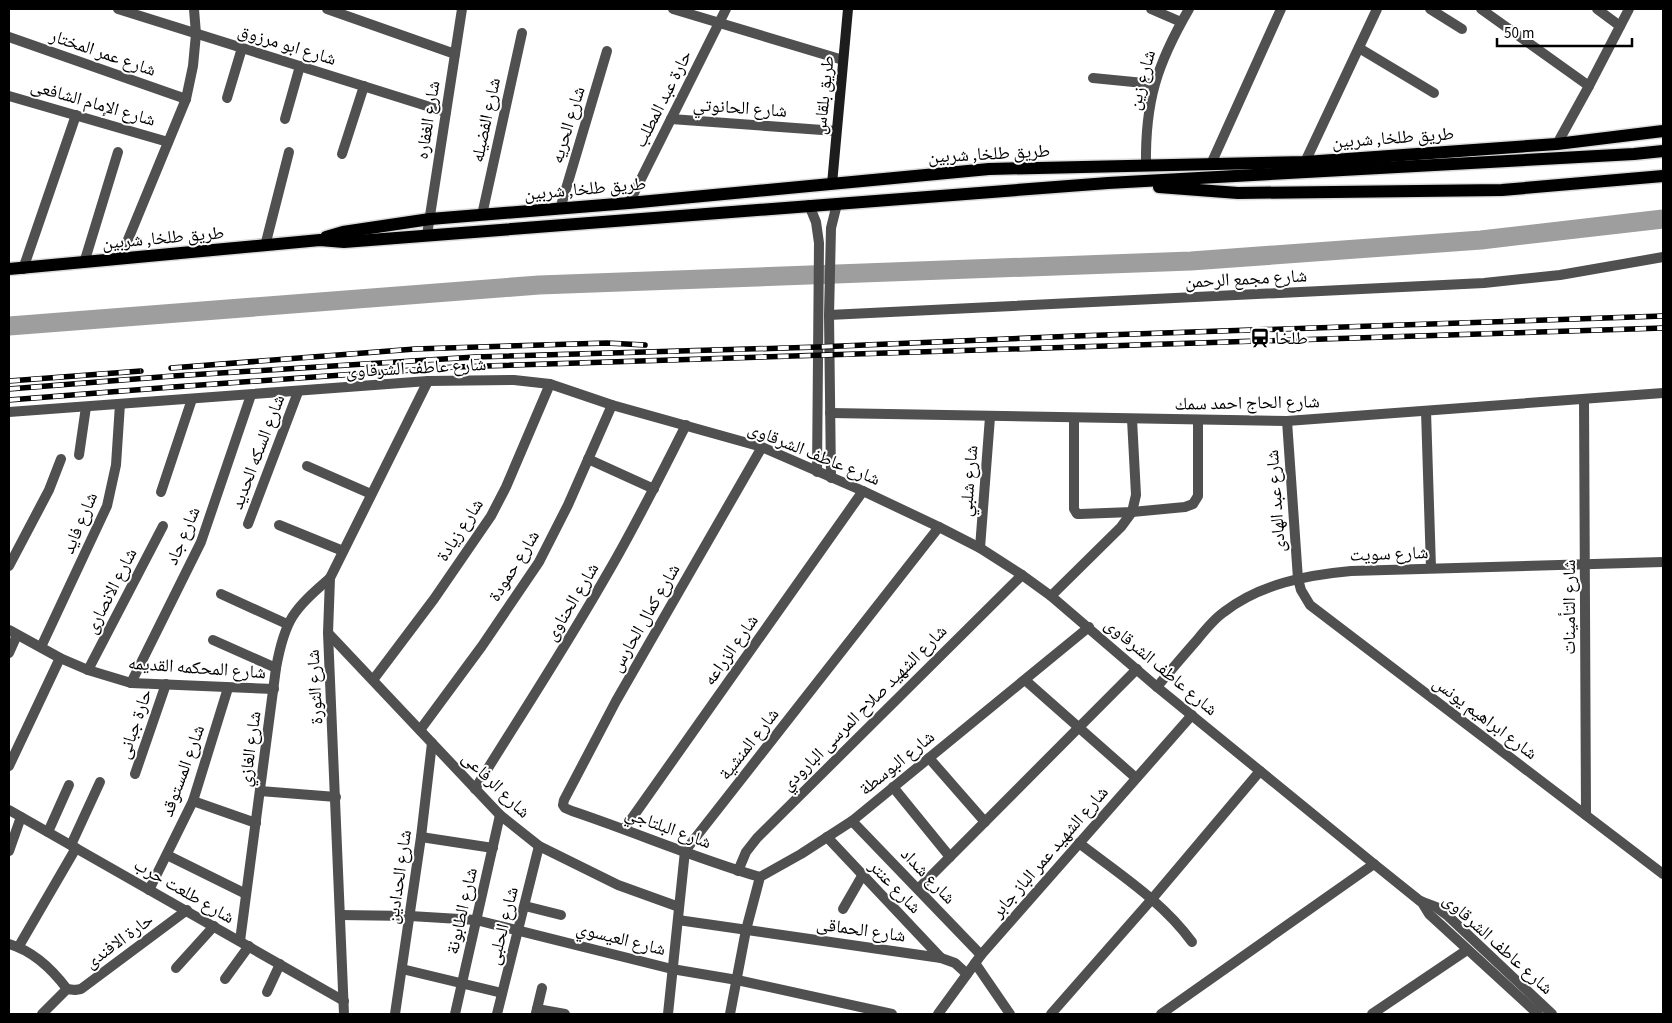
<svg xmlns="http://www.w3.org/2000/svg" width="1672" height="1023" viewBox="0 0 1672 1023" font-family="'Source Sans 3','Noto Naskh Arabic',sans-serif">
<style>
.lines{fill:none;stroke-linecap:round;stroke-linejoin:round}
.canal{stroke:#9e9e9e;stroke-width:19}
.primary-casing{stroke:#dbdbdb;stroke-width:15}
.minor{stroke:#505050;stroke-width:10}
.tertiary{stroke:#505050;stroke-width:10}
.secondary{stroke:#1d1d1d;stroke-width:10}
.primary{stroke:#000;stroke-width:12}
.rail-casing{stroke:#000;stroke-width:5.5}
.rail{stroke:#fff;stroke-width:4;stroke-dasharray:11;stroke-linecap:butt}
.labels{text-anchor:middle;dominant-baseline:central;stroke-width:4;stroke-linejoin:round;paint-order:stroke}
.street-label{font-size:18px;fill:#000;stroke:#fff}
.poi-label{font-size:18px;fill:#000;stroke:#fff;text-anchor:start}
</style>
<rect width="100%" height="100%" fill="#fff"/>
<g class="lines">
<!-- canal -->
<path class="canal" d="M9 326 539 285 1191 261 1481 240 1663 219"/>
<defs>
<g id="primary">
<path d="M1159 187 1238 193 1502 190 1663 176"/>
<path d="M326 237 343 232 430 219 629 203 989 169 1305 162 1557 144 1663 131"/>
<path d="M9 269 320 240 344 242 1108 183 1634 154 1663 151"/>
</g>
</defs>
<!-- primary casing -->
<use href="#primary" class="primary-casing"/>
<!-- minor -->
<g class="minor">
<path d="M118 9 446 112"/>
<path d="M327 9 455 54"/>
<path d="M673 9 843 60"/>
<path d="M1151 9 1181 22"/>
<path d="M1430 9 1462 29"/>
<path d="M1481 9 1589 86"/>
<path d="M1597 9 1620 26"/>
<path d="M9 37 186 99"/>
<path d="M1359 48 1434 93"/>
<path d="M1093 78 1154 84"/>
<path d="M9 96 168 142"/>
<path d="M227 98 242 48"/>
<path d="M285 119 300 66"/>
<path d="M671 119 836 131"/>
<path d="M1557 144 1589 86 1629 9"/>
<path d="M342 154 364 86"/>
<path d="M1305 162 1377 9"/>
<path d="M1211 164 1281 9"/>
<path d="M1146 165C1145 101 1157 64 1189 9"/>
<path d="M629 203 726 9"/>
<path d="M560 209 607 51"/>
<path d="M482 215 522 33"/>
<path d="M265 246 289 152"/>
<path d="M120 259 186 99 193 66 196 34 194 9"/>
<path d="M84 263 118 152"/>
<path d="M23 269 76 115"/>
<path d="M829 315 1484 283 1560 275 1663 257"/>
<path d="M1584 399 1586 815"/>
<path d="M1426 411 1431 568"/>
<path d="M830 413 1287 421 1663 393"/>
<path d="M1074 418V509L1077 514H1080L1132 512 1185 507 1193 504 1198 496V420"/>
<path d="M1287 421 1298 579 1301 590 1310 605 1663 874"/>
<path d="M79 455 86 407"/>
<path d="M588 459 654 489"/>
<path d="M307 466 371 494"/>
<path d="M161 492 192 399"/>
<path d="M248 524 298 392"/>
<path d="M279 525 343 551"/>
<path d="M980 548 990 417"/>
<path d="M9 566 49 490 61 459"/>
<path d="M221 594 287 624"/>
<path d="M1051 596 1121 527 1132 512 1136 495 1132 419"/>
<path d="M9 630 60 658 88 670 131 683 274 689"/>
<path d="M328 633 500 815 539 846 618 885 679 907"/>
<path d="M213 640 276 668"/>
<path d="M41 647 107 506 116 465 120 404"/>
<path d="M9 653 17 635"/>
<path d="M88 670 163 526"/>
<path d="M373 680 434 599 491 516 506 487 550 384"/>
<path d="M1025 680 1136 778"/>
<path d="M131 683 201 542 251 395"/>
<path d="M1157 687C1170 671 1184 655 1197 640 1205 630 1214 619 1224 612 1260 584 1307 575 1351 571L1663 562"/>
<path d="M420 730 482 646 539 562 568 505 612 405"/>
<path d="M929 758 985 822"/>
<path d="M9 766 60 658"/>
<path d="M135 774 166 684"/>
<path d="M893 787 950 857"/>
<path d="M475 789C519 718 565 648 606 576 635 527 660 476 686 425"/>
<path d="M260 791 336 797"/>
<path d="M193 801 256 823"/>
<path d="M9 810 344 1001"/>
<path d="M852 821 981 955"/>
<path d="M625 828 863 491"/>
<path d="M48 832 69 785"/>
<path d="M421 837 493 848"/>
<path d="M827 837 941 958"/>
<path d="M1079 843C1119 874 1162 901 1192 942"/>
<path d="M71 845 100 782"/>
<path d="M9 851 21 817"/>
<path d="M167 855 246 894"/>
<path d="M738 871 746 852 757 838 1022 575"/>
<path d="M760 877C697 859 635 832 572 811L565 808 563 805 564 800 616 701 762 447"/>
<path d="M918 889 1137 669"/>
<path d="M149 890 193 801 228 688"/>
<path d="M525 906 561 915"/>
<path d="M843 909 862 876"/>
<path d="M340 915 410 916 476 920 672 969 737 980 892 1014"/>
<path d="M678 920 941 958 955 963 967 974"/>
<path d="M240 941 276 668C285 619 293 610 330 578"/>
<path d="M9 944C33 951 52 969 67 989"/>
<path d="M19 946 76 848"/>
<path d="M975 963 1010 1014"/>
<path d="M176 968 214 926"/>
<path d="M402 969 502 993"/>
<path d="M225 979 249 946"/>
<path d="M267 992 280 964"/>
<path d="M537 1009 565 1014"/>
<path d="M536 1013 542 988"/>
<path d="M42 1014 67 989 75 990 81 989 187 910"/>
<path d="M344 1014 328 633 330 578 428 381"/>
<path d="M395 1014 421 837 432 743"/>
<path d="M455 1014 500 815"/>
<path d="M497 1014 539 846"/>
<path d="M668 1014 685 851 939 527"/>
<path d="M730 1014 746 930 760 877 801 854 852 821 1089 627"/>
<path d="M938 1014 981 955 1192 715"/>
<path d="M1051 1014 1152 899 1260 771"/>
<path d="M1161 1014 1374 864"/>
<path d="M1372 1014 1467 950"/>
</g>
<!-- tertiary -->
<g class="tertiary">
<path d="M809 205 816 222 819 243 817 472"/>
<path d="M427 235 462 9"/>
<path d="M9 412 428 381 514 380 550 384 612 405 762 447 863 491 939 527 980 548 1022 575 1051 596 1157 687 1374 864 1420 901 1436 907 1448 916 1552 1014"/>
<path d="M831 478 829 315 831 228 837 204"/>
<path d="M1421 901 1429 914 1538 1014"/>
</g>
<!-- secondary -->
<path class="secondary" d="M832 184 848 9"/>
<!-- primary -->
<use href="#primary" class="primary"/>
<defs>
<g id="rail">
<path d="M171 368 415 349 607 343 645 345"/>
<path d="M9 381 141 371"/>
<path d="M9 389 173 376 475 357 818 347 1076 336 1663 316"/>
<path d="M9 400 173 387 455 367 1663 328"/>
</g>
</defs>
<!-- rail casing -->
<use href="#rail" class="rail-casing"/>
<!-- rail -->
<use href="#rail" class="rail"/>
</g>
<!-- icons -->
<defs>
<symbol id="station-bare" viewBox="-9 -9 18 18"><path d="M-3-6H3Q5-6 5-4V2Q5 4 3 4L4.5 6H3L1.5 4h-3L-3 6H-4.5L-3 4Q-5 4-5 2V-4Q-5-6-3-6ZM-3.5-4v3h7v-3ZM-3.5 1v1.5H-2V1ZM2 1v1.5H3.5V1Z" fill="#000" stroke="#fff" stroke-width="2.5" paint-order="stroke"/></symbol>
</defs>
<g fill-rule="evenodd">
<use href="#station-bare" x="1246" y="324" width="28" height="28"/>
</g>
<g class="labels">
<!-- street labels -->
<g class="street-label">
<text transform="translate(287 45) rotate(17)">شارع ابو مرزوق</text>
<text transform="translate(103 53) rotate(19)">شارع عمر المختار</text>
<text transform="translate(1142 80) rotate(-75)">شارع زين</text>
<text transform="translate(824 95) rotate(-84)">طريق بلقاس</text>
<text transform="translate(663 99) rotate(-63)">حارة عبد المطلب</text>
<text transform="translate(93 103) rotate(16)">شارع الإمام الشافعى</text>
<text transform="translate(740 108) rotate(4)">شارع الحانوتي</text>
<text transform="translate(428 120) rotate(-81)">شارع الغفاره</text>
<text transform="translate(486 120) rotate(-78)">شارع الفضيله</text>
<text transform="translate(568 125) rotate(-73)">شارع الحريه</text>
<text transform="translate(1393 138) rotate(-4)">طريق طلخا, شربين</text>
<text transform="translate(989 154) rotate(-3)">طريق طلخا, شربين</text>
<text transform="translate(585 189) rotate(-5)">طريق طلخا, شربين</text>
<text transform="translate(163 238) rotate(-5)">طريق طلخا, شربين</text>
<text transform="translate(1246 279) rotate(-3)">شارع مجمع الرحمن</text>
<text transform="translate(416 368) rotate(-3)">شارع عاطف الشرقاوى</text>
<text transform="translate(1247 403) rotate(-1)">شارع الحاج احمد سمك</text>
<text transform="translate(258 452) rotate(-69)">شارع السكه الحديد</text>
<text transform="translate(814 454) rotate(22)">شارع عاطف الشرقاوى</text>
<text transform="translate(969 481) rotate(-85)">شارع شلبي</text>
<text transform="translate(1276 501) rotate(-94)">شارع عبد الهادى</text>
<text transform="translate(80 523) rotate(-67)">شارع فايد</text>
<text transform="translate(460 530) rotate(-57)">شارع زيادة</text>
<text transform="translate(183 536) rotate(-67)">شارع جاد</text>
<text transform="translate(1389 554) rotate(-2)">شارع سويت</text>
<text transform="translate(514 566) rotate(-58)">شارع حمودة</text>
<text transform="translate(111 591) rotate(-63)">شارع الانصارى</text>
<text transform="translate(572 602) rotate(-59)">شارع الحناوى</text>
<text transform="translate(1569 607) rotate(-90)">شارع التأمينات</text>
<text transform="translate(645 618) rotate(-60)">شارع كمال الحارس</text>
<text transform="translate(731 650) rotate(-55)">شارع الزراعه</text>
<text transform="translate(1161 667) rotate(40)">شارع عاطف الشرقاوى</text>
<text transform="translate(197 668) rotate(4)">شارع المحكمه القديمه</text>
<text transform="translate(315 687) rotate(-93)">شارع الثورة</text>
<text transform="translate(864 708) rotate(-45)">شارع الشهيد صلاح المرسى البارودي</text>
<text transform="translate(1485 718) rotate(37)">شارع ابراهيم يونس</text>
<text transform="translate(135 724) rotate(-71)">حارة جبانى</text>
<text transform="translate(749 744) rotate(-52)">شارع المنشية</text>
<text transform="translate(250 749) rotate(-82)">شارع الغازي</text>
<text transform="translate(897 763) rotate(-39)">شارع البوسطة</text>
<text transform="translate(183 771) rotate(-70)">شارع المستوقد</text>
<text transform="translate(496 785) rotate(44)">شارع الرفاعى</text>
<text transform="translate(668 828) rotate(20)">شارع البلتاجي</text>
<text transform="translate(1050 852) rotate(-49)">شارع الشهيد عمر الباز جابر</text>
<text transform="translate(928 876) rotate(46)">شارع شداد</text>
<text transform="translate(399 877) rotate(-82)">شارع الحدادين</text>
<text transform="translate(895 887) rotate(46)">شارع عنتر</text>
<text transform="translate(184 891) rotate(30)">شارع طلعت حرب</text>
<text transform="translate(462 911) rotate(-77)">شارع الطابونة</text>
<text transform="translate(503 926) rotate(-76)">شارع الحلبى</text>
<text transform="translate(861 930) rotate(8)">شارع الحماقى</text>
<text transform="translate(621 939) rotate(14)">شارع العيسوي</text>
<text transform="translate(119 941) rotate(-36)">حارة الافندى</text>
<text transform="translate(1498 944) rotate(42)">شارع عاطف الشرقاوى</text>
</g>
<!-- poi labels -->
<g class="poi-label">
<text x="1275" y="338">طلخا</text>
</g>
</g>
<!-- border -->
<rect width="1672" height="1023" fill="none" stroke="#000000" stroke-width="20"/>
<!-- scale -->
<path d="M1497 38v8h135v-8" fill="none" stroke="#000000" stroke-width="2.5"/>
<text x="1504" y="38" font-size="15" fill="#000000" stroke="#ffffff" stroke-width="4" paint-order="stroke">50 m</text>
</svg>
